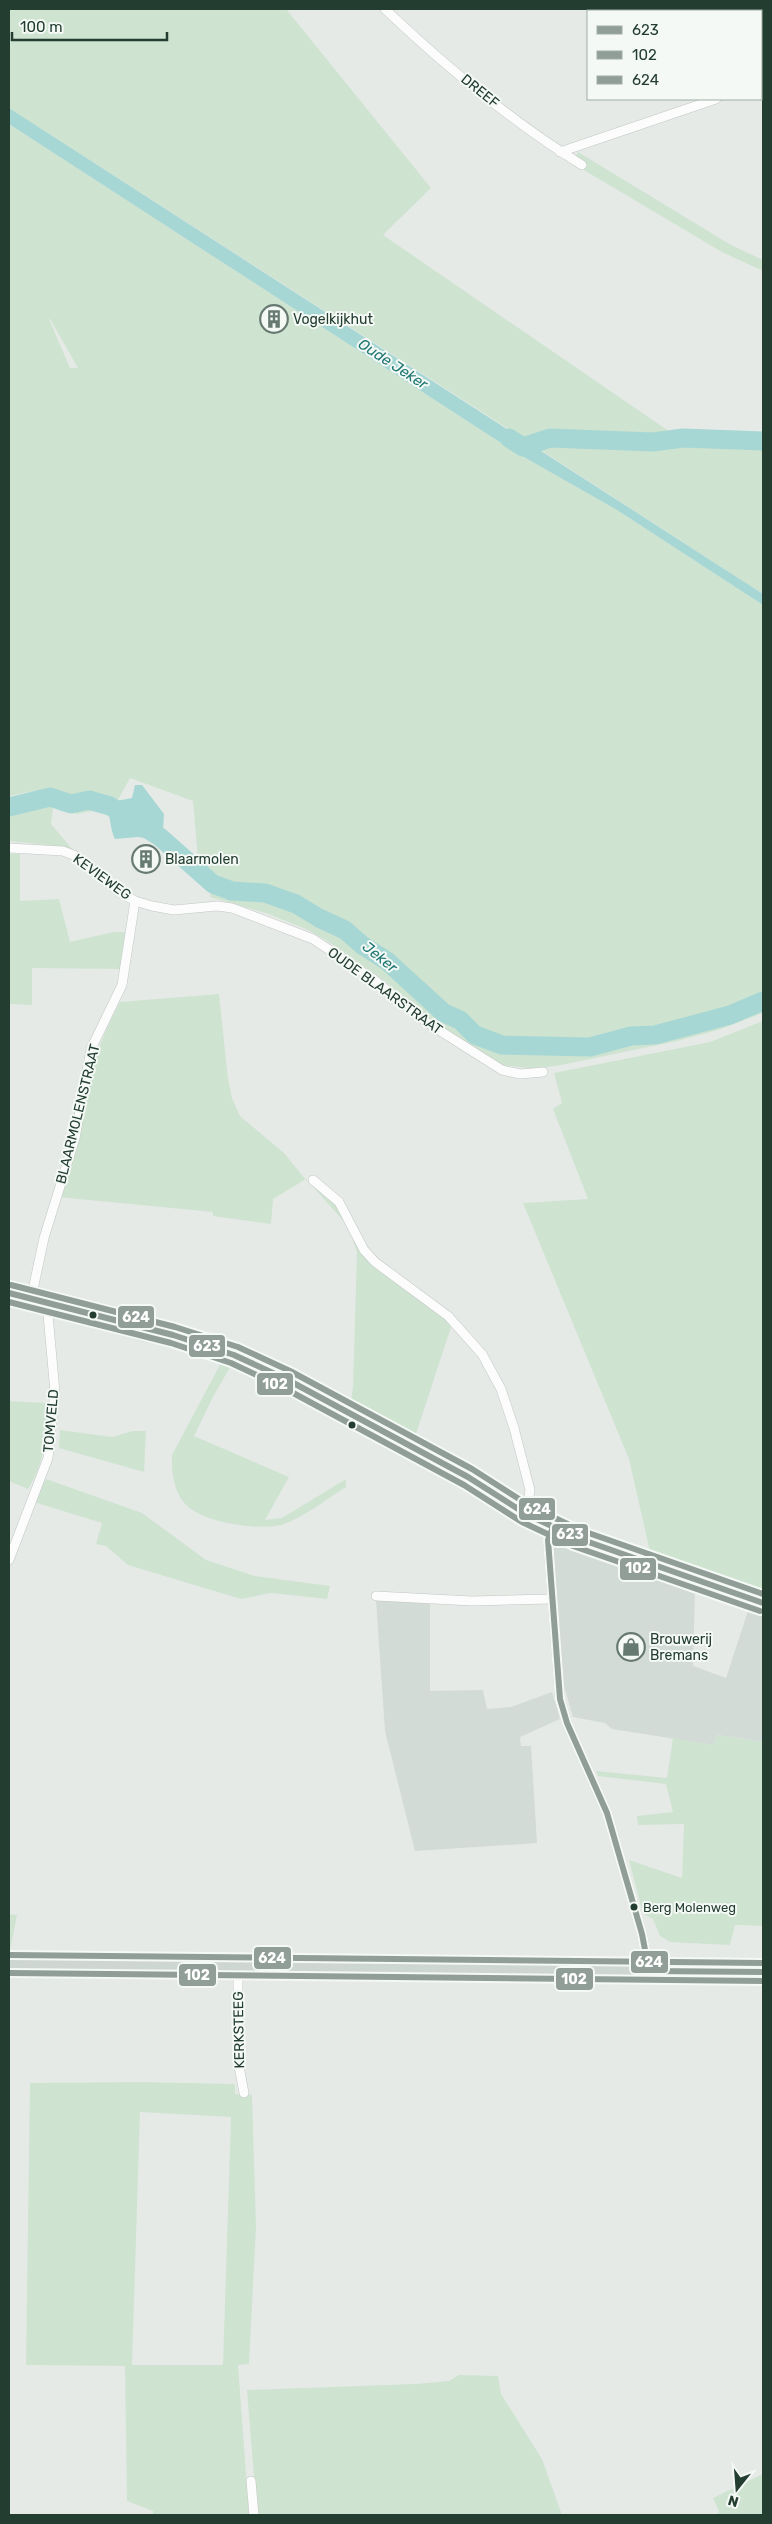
<svg xmlns="http://www.w3.org/2000/svg" width="772" height="2524" viewBox="0 0 772 2524" font-family="Rubik,sans-serif">
<style>
.built{fill:#d3dbd6}
.green{fill:#cfe3d1;fill-rule:evenodd}
.water{fill:#a7d7d4}
.lines{fill:none;stroke-linecap:round;stroke-linejoin:round}
.river{stroke:#a7d7d4;stroke-width:19}
.street-casing{stroke:#c2c7c4;stroke-width:10}
.primary-casing{stroke:#bdc6c1;stroke-width:16}
.street{stroke:#fbfcfb;stroke-width:9}
.primary{stroke:#ced6d2;stroke-width:15}
.bus-1-casing{stroke:#f4f9f5;stroke-width:10}
.bus-2-casing{stroke:#f4f9f5;stroke-width:10}
.bus-3-casing{stroke:#f4f9f5;stroke-width:10}
.bus-1{stroke:#919e98;stroke-width:6}
.bus-2{stroke:#919e98;stroke-width:6}
.bus-3{stroke:#919e98;stroke-width:6}
.bus-dot{fill:#233d31;stroke:#f4f9f5;stroke-width:2}
.labels{text-anchor:middle;dominant-baseline:central;stroke-width:4;stroke-linejoin:round;paint-order:stroke}
.bus-label{font-size:13px;fill:#233d31;stroke:#f4f9f5;text-anchor:start}
.street-label{font-size:14px;fill:#233d31;stroke:#f4f9f5}
.poi-label{font-size:14px;fill:#233d31;stroke:#f4f9f5;text-anchor:start}
.water-label{font-size:15px;font-style:italic;fill:#1f7774;stroke:#f4f9f5}
.line-badge{stroke:#f4f9f5;stroke-width:2}
.badge-label{font-size:14px;text-anchor:middle;font-weight:bold;fill:#fff}
</style>
<rect width="100%" height="100%" fill="#e5eae7"/>
<!-- built -->
<g class="built">
<path d="M564 1541 695 1590 693 1666 726 1678 749 1608 763 1612V1742L717 1735 714 1745 612 1729 605 1723 573 1717 564 1686 552 1560 554 1548Z"/>
<path d="M376 1600 430 1603V1691L483 1690 487 1709 511 1707 552 1692 560 1719 520 1737 521 1746H531L537 1843 415 1851 385 1731Z"/>
</g>
<!-- green -->
<g class="green">
<path d="M9 9H286L431 188 383 235 673 434 548 431 527 441 9 108Z"/>
<path d="M9 124 515 452 617 510 763 605V1013L718 1030 677 1041 561 1065 535 1069 501 1065 432 1020 382 979 329 942 308 930 269 914 210 897 214 878 198 860 193 801 130 778 118 800 111 802 105 800 103 806 107 808 77 814 53 807 51 824 73 850 57 846 9 841V800L14 799 28 811 51 804 48 799V788L9 796ZM49 319H50L78 368H70Z"/>
<path d="M578 152 731 245 763 260V271L722 252 572 163Z"/>
<path d="M572 442 652 448 676 445 763 448V594L536 447Z"/>
<path d="M9 854H20V901L59 899 70 942 113 932H125L120 969 32 968V1005L9 1004Z"/>
<path d="M219 994 228 1079 232 1098 240 1116 284 1153 305 1179 339 1206 362 1252 452 1324 414 1440 350 1407 353 1387 357 1252 348 1226 306 1179 273 1199 271 1224 213 1216V1212L58 1197C74 1130 87 1063 120 1002Z"/>
<path d="M763 1021V1595L651 1556 629 1459 523 1203 588 1199 553 1109 562 1103 554 1073 710 1042Z"/>
<path d="M61 1313 152 1336 148 1343 60 1318Z"/>
<path d="M223 1359 233 1362 213 1397 194 1436 289 1477 265 1520 282 1518 346 1479V1487C326 1499 304 1518 281 1525 258 1531 202 1522 186 1505 174 1493 171 1471 172 1455Z"/>
<path d="M9 1401 47 1403C47 1434 45 1462 28 1489L9 1481Z"/>
<path d="M60 1430 112 1437 133 1431H146L144 1472 59 1448Z"/>
<path d="M46 1479 142 1513 206 1560 255 1576 330 1586 327 1599 271 1593 241 1599 128 1565 106 1546 96 1544 102 1523 34 1502Z"/>
<path d="M717 1735 763 1742V1926L735 1925 730 1945 670 1942 660 1936 653 1919 643 1914 629 1860 682 1878 684 1824 638 1825 637 1816 673 1812 666 1784 598 1776 596 1771 667 1778 673 1738 714 1745Z"/>
<path d="M9 1914 17 1915 9 1956Z"/>
<path d="M141 2082 235 2084V2094L252 2095 256 2227 249 2364 238 2365 249 2515H153V2511L127 2501 125 2366 26 2365 30 2083ZM140 2112 231 2117 223 2365H132Z"/>
<path d="M459 2375 498 2376 501 2394 542 2459 562 2515H257L247 2390 416 2384 449 2381Z"/>
<path d="M763 2474V2515H717L719 2511 713 2498Z"/>
</g>
<!-- water -->
<g class="water">
<path d="M9 108 763 594V605L617 510 515 452 9 124Z"/>
<path d="M135 785H142L164 814 163 831 157 840 138 837 115 839C110 829 111 819 107 808L103 806 105 800 111 802 132 798Z"/>
<path d="M166 833 212 878 207 884 159 844 158 843Z"/>
</g>
<g class="lines">
<!-- river -->
<g class="river">
<path d="M509 438 523 447 550 438 653 442 683 438 763 441"/>
<path d="M9 807 50 797 71 804 89 800 110 806 160 837 213 884 232 891 265 893 296 904 319 918 345 930 362 945 387 961 444 1013 460 1020 475 1035 502 1045 590 1047 631 1036 655 1035 730 1015 763 1001"/>
</g>
<defs>
<g id="street">
<path d="M385 9C445 66 511 121 582 165"/>
<path d="M761 84 763 83"/>
<path d="M560 152 716 99"/>
<path d="M9 848 63 851 76 856 118 891 135 901 152 906 174 910 217 906 232 908 313 939 373 979 426 1022 502 1070 520 1074 543 1072"/>
<path d="M313 1180 339 1202 364 1250 375 1262 448 1316 482 1354 501 1389 514 1428 530 1490 526 1514"/>
<path d="M9 1293 173 1335 234 1355 286 1379 468 1477 526 1514 577 1538 763 1603"/>
<path d="M31 1299 44 1238 75 1138 91 1049 122 985 135 901"/>
<path d="M553 1527 548 1540 560 1699 567 1723 607 1813 642 1934 649 1971"/>
<path d="M9 1560 48 1458 55 1392 47 1304"/>
<path d="M376 1596 472 1601 551 1599"/>
<path d="M238 1966V2061L244 2093"/>
<path d="M251 2481 254 2515"/>
</g>
<path id="primary" d="M9 1964 763 1972"/>
</defs>
<!-- street casing -->
<use href="#street" class="street-casing"/>
<!-- primary casing -->
<use href="#primary" class="primary-casing"/>
<!-- street -->
<use href="#street" class="street"/>
<!-- primary -->
<use href="#primary" class="primary"/>
<defs>
<g id="bus-1">
<path d="M9 1293 173 1335 234 1355 286 1379 468 1477 526 1514 577 1538 763 1603"/>
<path d="M553 1527 548 1540 560 1699 567 1723 607 1813 642 1934 649 1971"/>
<path d="M649 1971 763 1972"/>
</g>
<g id="bus-2">
<path d="M9 1302 171 1343 231 1363 282 1387 464 1485 522 1522 573 1546 760 1611"/>
<path d="M9 1973 763 1981"/>
</g>
<g id="bus-3">
<path d="M11 1285 175 1327 238 1347 290 1371 472 1469 530 1506 580 1530 763 1594"/>
<path d="M9 1955 763 1963"/>
</g>
</defs>
<!-- bus-1 casing -->
<use href="#bus-1" class="bus-1-casing"/>
<!-- bus-2 casing -->
<use href="#bus-2" class="bus-2-casing"/>
<!-- bus-3 casing -->
<use href="#bus-3" class="bus-3-casing"/>
<!-- bus-1 -->
<use href="#bus-1" class="bus-1"/>
<!-- bus-2 -->
<use href="#bus-2" class="bus-2"/>
<!-- bus-3 -->
<use href="#bus-3" class="bus-3"/>
</g>
<!-- icons -->
<defs>
<symbol id="building-ring" viewBox="-11 -11 22 22"><circle r="9.5" fill="#f4f9f5" stroke="#677a71" stroke-width="1.5"/><path d="M-4-6H4V6H1V3H-1V6H-4ZM-2.5-4.3h1.7v1.8h-1.7ZM.8-4.3h1.7v1.8H.8ZM-2.5-1h1.7V.8h-1.7ZM.8-1h1.7V.8H.8Z" fill="#677a71"/></symbol>
<symbol id="shop-ring" viewBox="-11 -11 22 22"><circle r="9.5" fill="#f4f9f5" stroke="#677a71" stroke-width="1.5"/><path d="M-5-2.5h2.3a2.7 3.5 0 0 1 5.4 0H5L5.5 6h-11ZM-1.5-2.5h3a1.5 2.3 0 0 0-3 0Z" fill="#677a71"/></symbol>
</defs>
<g fill-rule="evenodd">
<use href="#building-ring" x="258" y="303" width="32" height="32"/>
<use href="#building-ring" x="130" y="843" width="32" height="32"/>
<use href="#shop-ring" x="615" y="1631" width="32" height="32"/>
</g>
<!-- markers -->
<g class="bus-dot">
<circle cx="93" cy="1315" r="4.5"/>
<circle cx="352" cy="1425" r="4.5"/>
<circle cx="634" cy="1907" r="4.5"/>
</g>
<g class="labels">
<!-- bus labels -->
<g class="bus-label">
<text x="643" y="1907">Berg Molenweg</text>
</g>
<!-- street labels -->
<g class="street-label">
<text transform="translate(480 91) rotate(39)">DREEF</text>
<text transform="translate(102 877) rotate(36)">KEVIEWEG</text>
<text transform="translate(385 991) rotate(36)">OUDE BLAARSTRAAT</text>
<text transform="translate(78 1114) rotate(-76)">BLAARMOLENSTRAAT</text>
<text transform="translate(51 1421) rotate(-85)">TOMVELD</text>
<text transform="translate(239 2030) rotate(-91)">KERKSTEEG</text>
</g>
<!-- poi labels -->
<g class="poi-label">
<text x="293" y="319">Vogelkijkhut</text>
<text x="165" y="859">Blaarmolen</text>
<text x="650" y="1639">Brouwerij<tspan x="650" dy="16">Bremans</tspan></text>
</g>
<!-- water labels -->
<g class="water-label">
<text transform="translate(393 364) rotate(33)">Oude Jeker</text>
<text transform="translate(380 957) rotate(39)">Jeker</text>
</g>
</g>
<g class="line-badge">
<rect x="117" y="1305" width="38" height="24" rx="5" fill="#919e98"/>
<rect x="188" y="1334" width="38" height="24" rx="5" fill="#919e98"/>
<rect x="256" y="1372" width="38" height="24" rx="5" fill="#919e98"/>
<rect x="518" y="1497" width="38" height="24" rx="5" fill="#919e98"/>
<rect x="551" y="1523" width="38" height="24" rx="5" fill="#919e98"/>
<rect x="619" y="1557" width="38" height="24" rx="5" fill="#919e98"/>
<rect x="253" y="1946" width="39" height="24" rx="5" fill="#919e98"/>
<rect x="630" y="1950" width="39" height="24" rx="5" fill="#919e98"/>
<rect x="178" y="1963" width="39" height="24" rx="5" fill="#919e98"/>
<rect x="555" y="1967" width="39" height="24" rx="5" fill="#919e98"/>
</g>
<g class="badge-label">
<text x="136" y="1322">624</text>
<text x="207" y="1351">623</text>
<text x="275" y="1389">102</text>
<text x="537" y="1514">624</text>
<text x="570" y="1539">623</text>
<text x="638" y="1573">102</text>
<text x="272" y="1963">624</text>
<text x="649" y="1967">624</text>
<text x="197" y="1980">102</text>
<text x="574" y="1984">102</text>
</g>
<!-- border -->
<rect width="772" height="2524" fill="none" stroke="#233d31" stroke-width="20"/>
<!-- legend -->
<rect x="587" y="10" width="175" height="90" fill="#f4f9f5" stroke="#a0aea7"/>
<rect x="597" y="26" width="25" height="8" fill="#919e98" stroke="#a0aea7"/>
<text x="632" y="35" font-size="15" fill="#233d31">623</text>
<rect x="597" y="51" width="25" height="8" fill="#919e98" stroke="#a0aea7"/>
<text x="632" y="60" font-size="15" fill="#233d31">102</text>
<rect x="597" y="76" width="25" height="8" fill="#919e98" stroke="#a0aea7"/>
<text x="632" y="85" font-size="15" fill="#233d31">624</text>
<!-- north arrow -->
<g transform="translate(737 2489) rotate(197)" stroke="#f4f9f5" stroke-width="4" paint-order="stroke">
<path d="M0-4L9 19L0 12L-9 19Z" fill="#233d31"/>
<text y="-8" font-size="14" font-weight="bold" text-anchor="middle" fill="#233d31">N</text>
</g>
<!-- scale -->
<path d="M12 32v8h155v-8" fill="none" stroke="#233d31" stroke-width="2.5"/>
<text x="20" y="32" font-size="15" fill="#233d31" stroke="#f4f9f5" stroke-width="4" paint-order="stroke">100 m</text>
</svg>
